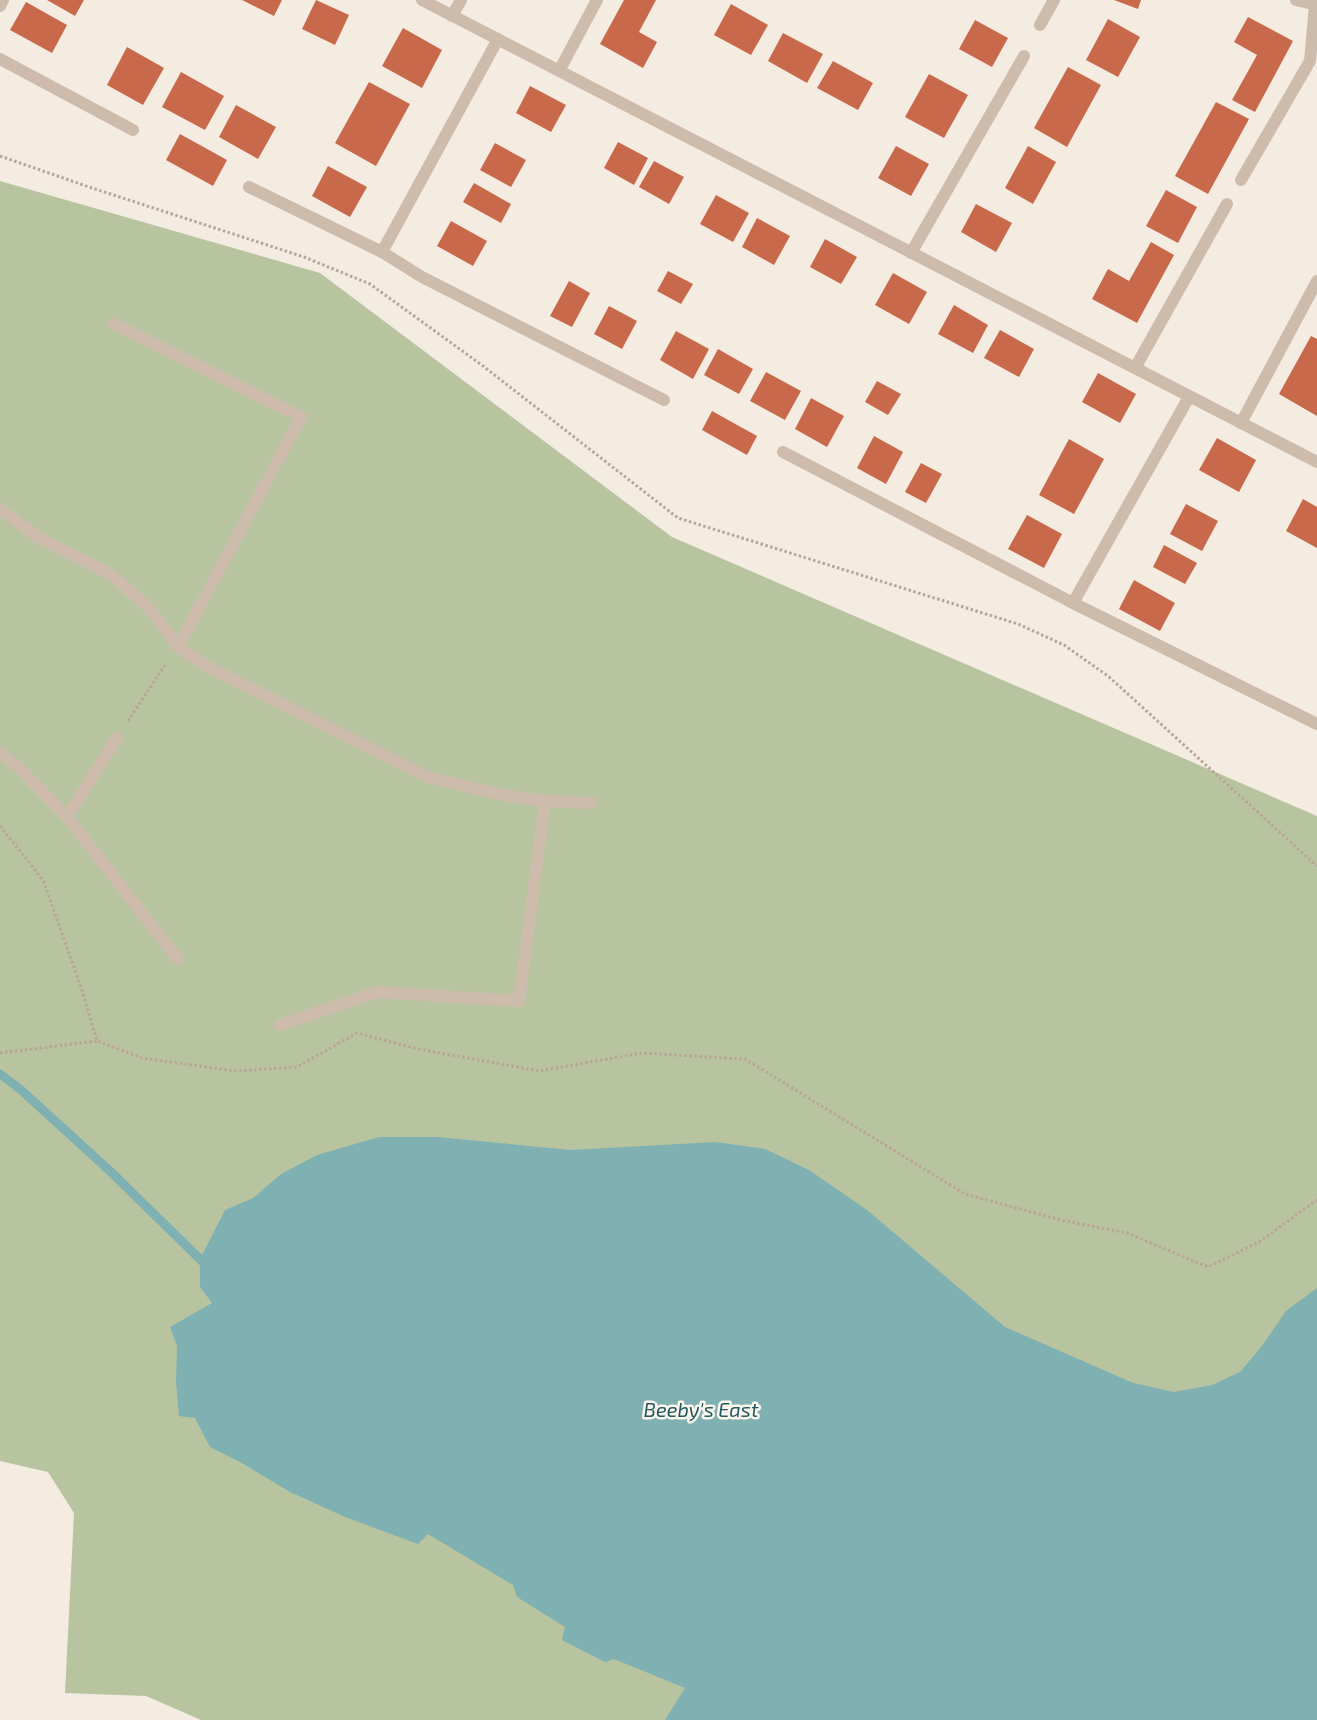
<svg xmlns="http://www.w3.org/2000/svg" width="1317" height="1720" viewBox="0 0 1317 1720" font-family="'Exo 2',sans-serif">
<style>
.green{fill:#b8c4a0}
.water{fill:#7fb0b2}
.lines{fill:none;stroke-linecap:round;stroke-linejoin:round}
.stream{stroke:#7fb0b2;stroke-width:9}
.building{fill:#c8694b}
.path{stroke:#b9a596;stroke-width:3;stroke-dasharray:2.5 2.5;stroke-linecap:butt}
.lane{stroke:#cdbbac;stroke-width:12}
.street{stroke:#cdbbac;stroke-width:12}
.labels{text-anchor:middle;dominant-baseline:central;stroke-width:5;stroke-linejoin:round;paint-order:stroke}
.water-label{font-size:20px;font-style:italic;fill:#1f5a5e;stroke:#fbf5ee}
</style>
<rect width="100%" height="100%" fill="#f4ebe1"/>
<!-- green -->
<path class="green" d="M0 181 320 273 672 537 1317 816V1720H201L146 1696 65 1693 74 1513 48 1472 0 1461Z"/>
<!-- water -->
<path class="water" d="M379 1137H437L571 1150 715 1142 765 1149 809 1170 867 1210 1005 1327 1133 1383 1174 1392 1212 1385 1240 1372 1262 1346 1286 1311 1317 1288V1720H665L685 1688 614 1659 605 1662 562 1640 565 1627 517 1597 513 1585 428 1534 418 1544 345 1517 290 1492 240 1462 210 1447 195 1418 179 1416 176 1381 177 1346 170 1327 212 1303 200 1287V1259L225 1210 253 1198 281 1174 317 1155Z"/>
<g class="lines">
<!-- stream -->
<path class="stream" d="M0 1074 20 1089 111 1172 208 1267"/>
</g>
<!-- building -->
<g class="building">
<path d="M47 0H84L75 16Z"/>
<path d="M242 0H282L274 16Z"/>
<path d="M316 0 349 15 335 45 302 29Z"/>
<path d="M624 0H656L639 32 657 42 643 68 600 44Z"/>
<path d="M1114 0H1141L1138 9Z"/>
<path d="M26 2 67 25 52 53 10 30Z"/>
<path d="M731 4 768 25 751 55 714 35Z"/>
<path d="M1248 17 1293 41 1255 112 1232 100 1257 55 1234 42Z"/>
<path d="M1108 19 1140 37 1118 77 1086 60Z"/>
<path d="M975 20 1008 38 992 67 959 49Z"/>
<path d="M403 28 442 50 422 88 382 66Z"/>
<path d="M783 33 823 54 807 83 768 61Z"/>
<path d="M127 47 164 68 143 105 107 85Z"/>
<path d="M833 61 873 83 858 110 817 88Z"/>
<path d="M1068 67 1101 85 1067 147 1034 128Z"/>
<path d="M181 72 224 96 205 130 162 107Z"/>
<path d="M929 74 968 95 944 138 905 117Z"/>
<path d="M369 82 410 104 376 166 335 143Z"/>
<path d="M530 86 566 105 551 132 516 113Z"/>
<path d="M1216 102 1249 119 1208 194 1175 176Z"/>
<path d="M236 105 276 127 258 159 219 137Z"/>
<path d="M180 134 227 160 213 186 166 160Z"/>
<path d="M618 142 648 158 634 185 604 168Z"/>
<path d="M495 143 526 160 511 187 480 170Z"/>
<path d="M896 146 929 164 911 196 878 178Z"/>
<path d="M1028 146 1056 162 1033 204 1005 188Z"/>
<path d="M654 161 684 177 669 204 639 187Z"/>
<path d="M328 166 367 187 350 217 312 196Z"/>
<path d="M474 183 511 204 501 223 463 202Z"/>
<path d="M1166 190 1197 207 1178 243 1146 226Z"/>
<path d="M716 195 749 213 733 242 700 224Z"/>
<path d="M976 204 1012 223 996 252 961 232Z"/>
<path d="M757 218 790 236 774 265 742 247Z"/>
<path d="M451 221 487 241 473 266 437 246Z"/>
<path d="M825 239 857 257 841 284 810 267Z"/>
<path d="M1151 242 1174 255 1137 323 1092 299 1108 269 1129 281Z"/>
<path d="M668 271 693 284 681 304 657 291Z"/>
<path d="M893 273 927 292 909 324 875 305Z"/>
<path d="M569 281 590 293 572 327 550 316Z"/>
<path d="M954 305 988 325 973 353 938 334Z"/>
<path d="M609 306 637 321 622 349 594 334Z"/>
<path d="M1000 330 1034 349 1019 377 984 358Z"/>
<path d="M676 331 709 349 693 379 660 360Z"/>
<path d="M1311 336 1317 339V416L1279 394Z"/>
<path d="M718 349 753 369 739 394 704 375Z"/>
<path d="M766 372 801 391 785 420 750 401Z"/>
<path d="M1098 373 1136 394 1120 423 1082 402Z"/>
<path d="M877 381 901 394 888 415 865 402Z"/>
<path d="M811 398 844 416 827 447 795 429Z"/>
<path d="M712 411 757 436 747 455 702 430Z"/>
<path d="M874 436 903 452 886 484 857 468Z"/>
<path d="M1217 438 1256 460 1239 492 1199 470Z"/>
<path d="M1069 439 1104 459 1074 514 1039 495Z"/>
<path d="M921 463 942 474 926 503 905 492Z"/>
<path d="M1303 499 1317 507V548L1286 531Z"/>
<path d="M1186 504 1218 521 1202 551 1170 534Z"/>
<path d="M1027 515 1062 534 1044 568 1008 549Z"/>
<path d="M1164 545 1197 563 1185 584 1153 567Z"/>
<path d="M1134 580 1175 603 1160 631 1119 609Z"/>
</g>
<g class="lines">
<!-- path -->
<g class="path">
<path d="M0 156 89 187 304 257 370 284 483 366 678 518 1018 624 1064 645 1108 676 1317 866"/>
<path d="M128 721 165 665"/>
<path d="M0 826 43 880 82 990 97 1041 142 1058 235 1071 297 1067 357 1033 418 1049 539 1071 642 1053 745 1059 965 1194 1061 1220 1127 1233 1208 1267 1259 1242 1317 1200"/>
<path d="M0 1053 97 1041"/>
</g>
<!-- lane -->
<g class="lane">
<path d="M452 16 461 0"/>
<path d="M559 71 597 0"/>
</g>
<!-- street -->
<g class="street">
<path d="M422 0 1317 462"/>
<path d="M1296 0 1317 5"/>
<path d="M0 6 3 0"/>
<path d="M1040 25 1054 0"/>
<path d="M0 59 133 130"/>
<path d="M1241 180 1310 61 1315 5"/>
<path d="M249 187 382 252 422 277 664 400"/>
<path d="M382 252 498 39"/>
<path d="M911 253 1024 56"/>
<path d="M114 324 301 417 178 647"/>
<path d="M1135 368 1227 204"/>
<path d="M1241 423 1317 281"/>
<path d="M783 452 1073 603 1189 397"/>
<path d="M0 509 41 539 112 575 151 610 178 647 208 667 427 777 503 795 545 801 591 803"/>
<path d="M1073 603 1317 724"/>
<path d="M117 738 67 817 178 959"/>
<path d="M0 753 16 765 67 817"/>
<path d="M280 1025 378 992 519 1001 545 801"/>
</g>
</g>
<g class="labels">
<!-- water labels -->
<g class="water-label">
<text x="701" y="1409">Beeby's East</text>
</g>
</g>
</svg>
